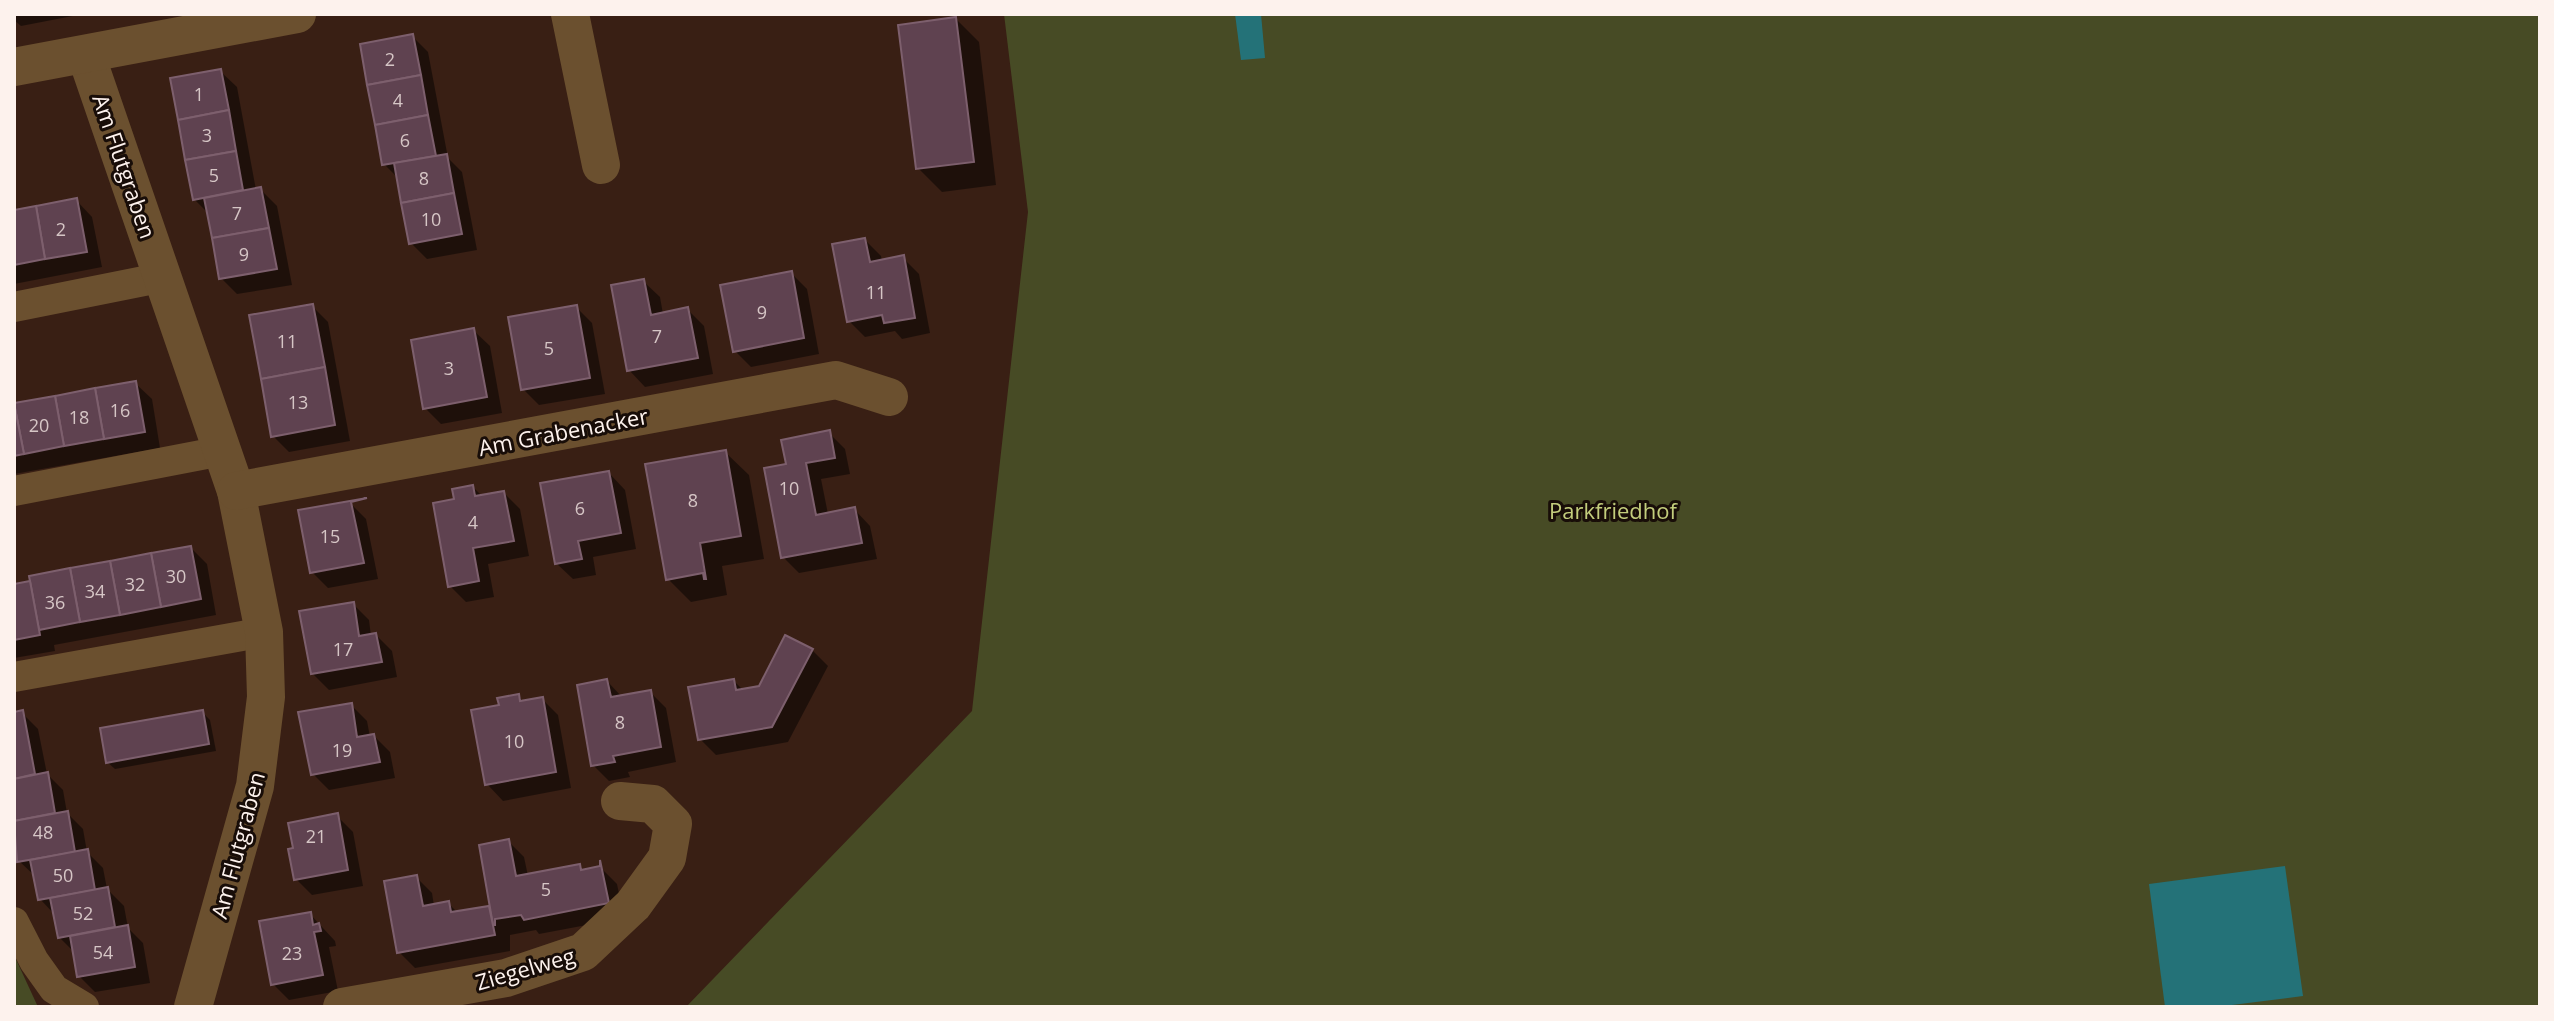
<svg xmlns="http://www.w3.org/2000/svg" width="2554" height="1021" viewBox="0 0 2554 1021" font-family="'Open Sans',sans-serif">
<style>
.green{fill:#474b25}
.water{fill:#247278}
.shadow{fill:#0007}
.building{fill:#5f4250;stroke:#7d5f6d;stroke-width:2}
.lines{fill:none;stroke-linecap:round;stroke-linejoin:round}
.pedestrian{stroke:#6b502f;stroke-width:30}
.minor{stroke:#6b502f;stroke-width:38}
.labels{text-anchor:middle;dominant-baseline:central;stroke-width:6;stroke-linejoin:round;paint-order:stroke}
.number-label{font-size:18px;fill:#d6c6c6}
.street-label{font-size:22px;fill:#fdf2ed;stroke:#180d08}
.park-label{font-size:22px;fill:#c3cd7c;stroke:#180d08}
</style>
<rect width="100%" height="100%" fill="#391f14"/>
<!-- green -->
<g class="green">
<path d="M1004 14H2540V1007H686L972 711 1028 212Z"/>
<path d="M14 955 38 1007H14Z"/>
</g>
<!-- water -->
<g class="water">
<path d="M1235 14H1261L1265 58 1241 60Z"/>
<path d="M2285 866 2303 996 2216 1007H2165L2149 884Z"/>
</g>
<!-- shadow -->
<g class="shadow">
<path d="M14 14H83L21 26 14 20Z"/>
<path d="M956 19 979 42 996 185 942 192 918 168Z"/>
<path d="M412 36 428 52 448 158 462 172 477 250 427 259 411 243 399 179 384 164Z"/>
<path d="M220 71 237 87 256 190H261L277 206 292 285 237 294 221 278 209 214 194 199Z"/>
<path d="M76 200 92 217 102 267 14 284V212Z"/>
<path d="M865 240 881 256 882 261 903 258 919 274 930 333 902 339 895 331 865 337 849 321Z"/>
<path d="M791 273 807 289 819 354 751 367 735 351Z"/>
<path d="M643 281 660 297 663 314 688 310 704 326 713 374 645 387 629 370Z"/>
<path d="M312 306 328 322 350 441 289 452 273 436Z"/>
<path d="M576 307 592 323 605 394 539 405 523 389Z"/>
<path d="M473 330 490 346 502 413 441 424 425 408Z"/>
<path d="M135 383 152 399 160 448 14 474V405Z"/>
<path d="M829 433 845 449 850 474 821 479 828 514 854 509 870 526 877 559 799 573 783 557 788 466Z"/>
<path d="M725 452 749 475 764 559 722 566 727 595 691 602 668 579Z"/>
<path d="M609 473 625 490 636 549 593 557 596 575 573 579 556 563Z"/>
<path d="M473 487 482 496 504 493 520 509 529 556 488 564 494 597 466 602 450 586 456 501Z"/>
<path d="M350 503 366 519 378 579 328 588 312 572Z"/>
<path d="M191 548 207 564 216 615 54 645 55 651 14 658V586Z"/>
<path d="M353 604 369 620 371 636 376 635 392 651 397 677 329 690 312 673Z"/>
<path d="M812 650 828 666 788 742 716 755 700 739 734 681 743 690 760 687Z"/>
<path d="M607 681 622 697 650 692 666 708 676 762 628 772 630 777 609 781 593 765Z"/>
<path d="M518 696 524 702 542 699 558 715 571 788 503 801 487 784 501 707Z"/>
<path d="M351 705 367 721 370 737 374 736 390 752 395 778 329 790 313 774Z"/>
<path d="M202 712 210 720 216 751 115 769 107 762Z"/>
<path d="M22 713 38 729 47 774 63 790 67 813 83 829 87 852 103 868 107 889 124 906 128 928 143 943 150 983 95 992 79 976 75 953 59 937 55 915 40 899 36 877 19 861 14 838V714Z"/>
<path d="M337 816 353 832 363 886 312 895 296 879Z"/>
<path d="M508 841 524 857 528 876 579 866 584 871 601 868 617 884 624 918 539 934 536 930 510 935V951L415 968 399 952 416 877 432 893 434 906 448 903 458 913 492 907Z"/>
<path d="M310 914 335 941 336 946 329 947 338 991 289 1000 273 984Z"/>
</g>
<!-- building -->
<g class="building">
<path d="M956 17 974 162 916 169 898 25Z"/>
<path d="M413 34 421 75 367 85 360 44Z"/>
<path d="M221 69 229 110 178 120 170 78Z"/>
<path d="M421 75 428 115 375 125 367 85Z"/>
<path d="M229 110 236 151 185 160 178 120Z"/>
<path d="M428 115 436 156 382 165 375 125Z"/>
<path d="M236 151 243 190 193 200 185 160Z"/>
<path d="M447 154 454 193 401 203 394 163Z"/>
<path d="M261 187 269 228 212 238 204 198Z"/>
<path d="M454 193 462 234 409 244 401 203Z"/>
<path d="M77 198 87 252 45 259 36 206Z"/>
<path d="M36 206 45 259 14 265V210Z"/>
<path d="M269 228 277 269 219 279 212 238Z"/>
<path d="M865 238 870 262 904 255 915 318 884 323 882 315 847 322 832 244Z"/>
<path d="M792 271 804 338 733 352 720 285Z"/>
<path d="M644 279 651 315 688 307 698 358 627 371 611 285Z"/>
<path d="M313 304 325 367 261 379 249 315Z"/>
<path d="M577 305 590 378 521 390 508 317Z"/>
<path d="M474 328 487 397 423 409 411 340Z"/>
<path d="M325 367 335 425 271 437 261 379Z"/>
<path d="M136 381 145 432 104 439 95 388Z"/>
<path d="M95 388 104 439 64 446 55 396Z"/>
<path d="M55 396 64 446 24 454 14 403Z"/>
<path d="M14 403 24 454 14 456Z"/>
<path d="M830 430 835 458 806 463 816 515 855 507 862 543 781 558 764 468 786 464 781 440Z"/>
<path d="M726 450 741 536 700 543 706 579H704L703 573 666 580 645 464Z"/>
<path d="M609 471 621 533 578 541 582 559 555 564 540 483Z"/>
<path d="M473 485 475 496 504 491 514 541 473 548 479 581 448 587 433 503 454 499 452 489Z"/>
<path d="M367 498 351 502 364 563 310 573 298 510Z"/>
<path d="M191 546 201 599 161 607 151 553Z"/>
<path d="M151 553 161 607 120 615 110 561Z"/>
<path d="M110 561 120 615 80 622 70 568Z"/>
<path d="M70 568 80 622 39 630 29 576Z"/>
<path d="M30 581 40 635 14 640V584Z"/>
<path d="M354 602 359 636 376 633 382 662 311 674 299 611Z"/>
<path d="M785 635 813 649 772 727 698 740 688 687 734 679 736 690 759 686Z"/>
<path d="M607 679 611 697 651 690 661 747 613 756 615 762 591 766 577 685Z"/>
<path d="M519 694 520 701 543 697 556 772 485 785 471 710 499 705 497 698Z"/>
<path d="M352 703 357 737 374 734 380 762 311 775 298 712Z"/>
<path d="M23 710 35 774 14 779V712Z"/>
<path d="M203 710 209 744 106 763 100 728Z"/>
<path d="M48 772 55 813 14 821V779Z"/>
<path d="M68 811 75 852 17 862 14 821Z"/>
<path d="M338 813 348 870 294 880 288 849 293 848 288 823Z"/>
<path d="M509 839 516 876 580 864 581 870 600 866V860L609 903 524 920 521 915 495 919V925H493L479 845Z"/>
<path d="M88 849 95 890 38 900 30 860Z"/>
<path d="M417 875 423 906 449 901 451 912 489 906 495 935 397 953 384 881Z"/>
<path d="M108 887 115 927 58 938 50 898Z"/>
<path d="M311 912 313 925 319 923 321 931 314 932 323 975 271 985 259 921Z"/>
<path d="M128 925 135 967 77 977 70 936Z"/>
</g>
<g class="lines">
<!-- pedestrian -->
<g class="pedestrian">
<path d="M14 307 164 277"/>
<path d="M14 491 222 451"/>
<path d="M14 677 264 632"/>
<path d="M14 922 34 961 54 989 84 1007"/>
</g>
<!-- minor -->
<g class="minor">
<path d="M570 14 601 165"/>
<path d="M86 55 236 491 264 632 266 697 255 786 193 1007"/>
<path d="M14 67 297 14"/>
<path d="M236 491 836 380 889 397"/>
<path d="M342 1007 506 978 583 952 633 905 667 858 673 824 653 804 620 801"/>
</g>
</g>
<g class="labels">
<!-- number labels -->
<g class="number-label">
<text x="390" y="59">2</text>
<text x="199" y="94">1</text>
<text x="398" y="100">4</text>
<text x="207" y="135">3</text>
<text x="405" y="140">6</text>
<text x="214" y="175">5</text>
<text x="424" y="178">8</text>
<text x="237" y="213">7</text>
<text x="431" y="219">10</text>
<text x="61" y="229">2</text>
<text x="244" y="254">9</text>
<text x="876" y="292">11</text>
<text x="762" y="312">9</text>
<text x="657" y="336">7</text>
<text x="287" y="341">11</text>
<text x="549" y="348">5</text>
<text x="449" y="368">3</text>
<text x="298" y="402">13</text>
<text x="120" y="410">16</text>
<text x="79" y="417">18</text>
<text x="39" y="425">20</text>
<text x="789" y="488">10</text>
<text x="693" y="500">8</text>
<text x="580" y="508">6</text>
<text x="473" y="522">4</text>
<text x="330" y="536">15</text>
<text x="176" y="576">30</text>
<text x="135" y="584">32</text>
<text x="95" y="591">34</text>
<text x="55" y="602">36</text>
<text x="343" y="649">17</text>
<text x="620" y="722">8</text>
<text x="514" y="741">10</text>
<text x="342" y="750">19</text>
<text x="43" y="832">48</text>
<text x="316" y="836">21</text>
<text x="63" y="875">50</text>
<text x="546" y="889">5</text>
<text x="83" y="913">52</text>
<text x="103" y="952">54</text>
<text x="292" y="953">23</text>
</g>
<!-- street labels -->
<g class="street-label">
<text transform="translate(125 166) rotate(71)">Am Flutgraben</text>
<text transform="translate(563 431) rotate(-11)">Am Grabenacker</text>
<text transform="translate(237 845) rotate(-75)">Am Flutgraben</text>
<text transform="translate(525 968) rotate(-16)">Ziegelweg</text>
</g>
<!-- park labels -->
<g class="park-label">
<text x="1613" y="510">Parkfriedhof</text>
</g>
</g>
<!-- border -->
<rect width="2554" height="1021" fill="none" stroke="#fdf2ed" stroke-width="32"/>
</svg>
